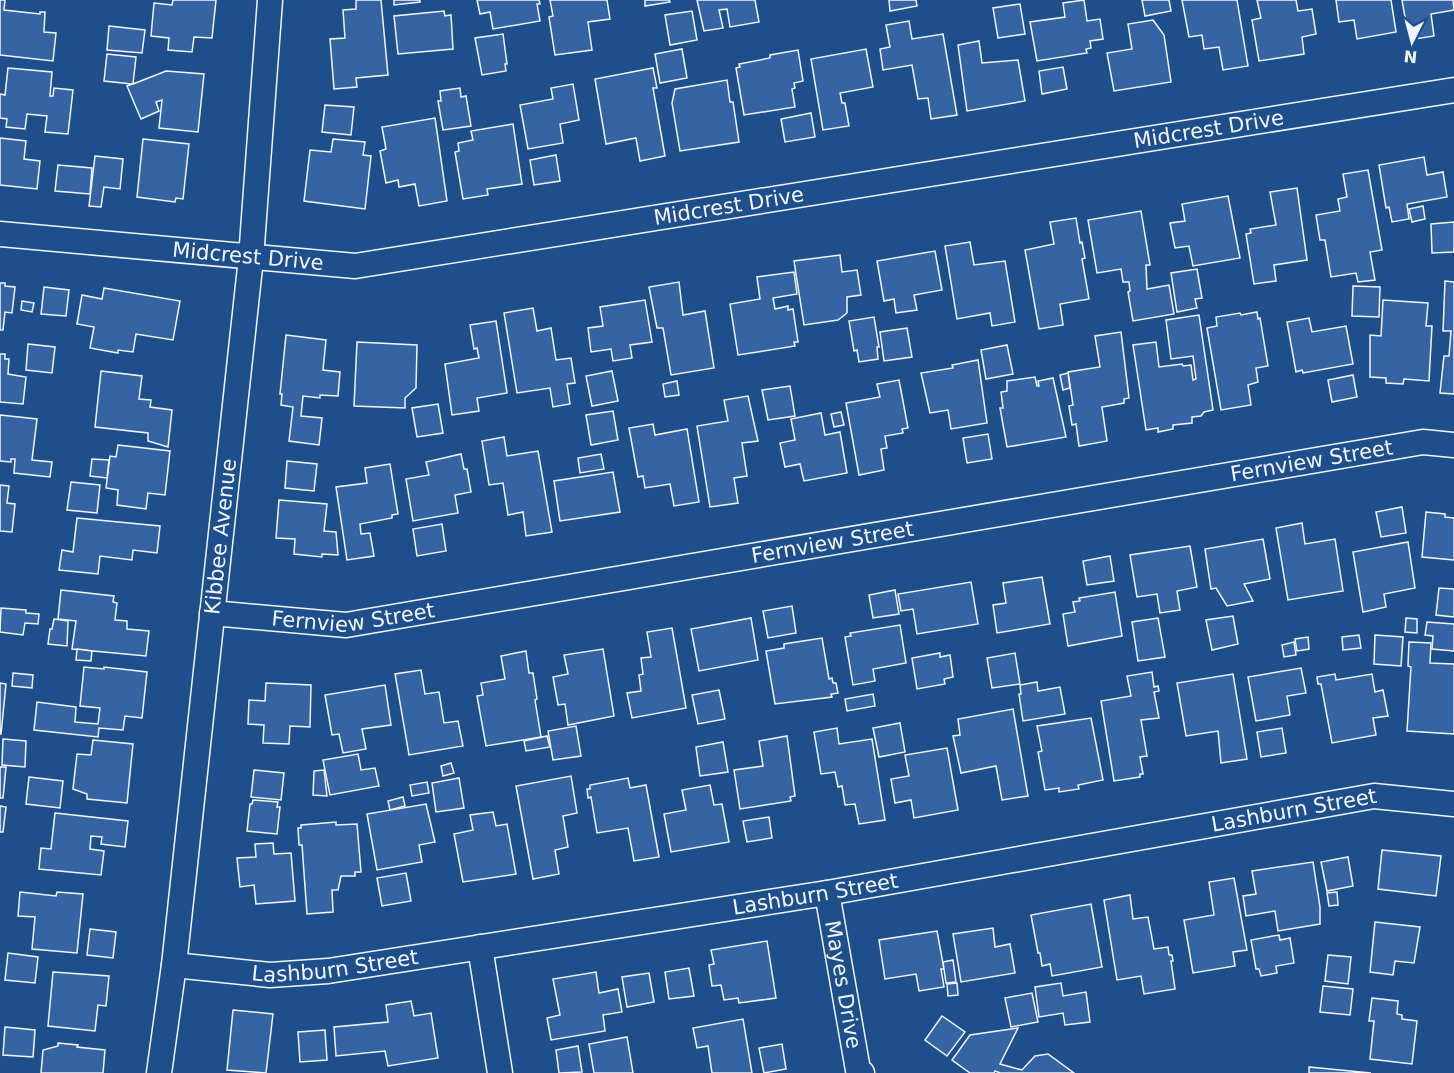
<svg xmlns="http://www.w3.org/2000/svg" width="1454" height="1073" viewBox="0 0 1454 1073" font-family="'DejaVu Sans',sans-serif">
<style>
.building{fill:#3563a3;stroke:#f2f6ff;stroke-width:1.5}
.lines{fill:none;stroke-linecap:round;stroke-linejoin:round}
.street-casing{stroke:#f2f6ff;stroke-width:27}
.street{stroke:#1f4e8c;stroke-width:24}
.labels{text-anchor:middle;dominant-baseline:central;stroke-width:4.5;stroke-linejoin:round;paint-order:stroke}
.street-label{font-size:21px;fill:#f2f6ff;stroke:#1f4e8c}
</style>
<rect width="100%" height="100%" fill="#1f4e8c"/>
<!-- building -->
<g class="building">
<path d="M0 0H5L4 10 40 14V12H45L44 32 56 33 53 61 0 55Z"/>
<path d="M173 0H216L212 38 194 37 192 52 168 50 169 38 151 36 154 3 172 5Z"/>
<path d="M356 0H381L388 75 356 78 357 87 334 89 330 39 345 38 343 10 356 9Z"/>
<path d="M394 0H420V2L394 5Z"/>
<path d="M477 0H539L540 4H537L540 21 493 29 490 12 480 14Z"/>
<path d="M550 0H607L610 19 588 22 592 50 555 55 549 17 553 16Z"/>
<path d="M645 0H669L670 2 645 6Z"/>
<path d="M697 0H755L759 22 730 27 727 9 719 10 723 28 704 31Z"/>
<path d="M889 0H916L917 6 890 11Z"/>
<path d="M1084 0 1087 21 1100 19 1103 39 1090 41 1091 48 1086 49 1087 53 1037 61 1030 22 1065 17 1063 3Z"/>
<path d="M1142 0H1169L1171 11 1145 16Z"/>
<path d="M1182 0H1237L1248 66 1223 70 1219 47 1204 49 1202 35 1189 37Z"/>
<path d="M1257 0H1296L1298 11 1312 9 1316 34 1302 37 1304 54 1259 61 1252 20 1261 18Z"/>
<path d="M1336 0H1391L1396 32 1357 39 1354 20 1339 22Z"/>
<path d="M1402 0H1453L1454 10 1431 14 1434 36 1409 40Z"/>
<path d="M1020 4 1025 34 998 38 993 8Z"/>
<path d="M444 11 445 16 451 15 453 49 398 54 394 16Z"/>
<path d="M692 11 697 40 670 45 665 15Z"/>
<path d="M1153 20 1164 35 1171 82 1114 91 1107 53 1132 49 1128 24Z"/>
<path d="M909 21 912 39 943 34 957 115 931 119 928 98 918 99 912 65 883 70 880 49 890 47 886 25Z"/>
<path d="M109 26 145 30 142 53 107 50Z"/>
<path d="M503 34 507 64H505L506 71 482 75 475 38Z"/>
<path d="M979 41 982 63 1018 60 1025 101 967 111 958 45Z"/>
<path d="M682 49 687 78 660 83 655 54Z"/>
<path d="M866 49 873 87 840 93 842 103H845L849 126 823 130 811 59Z"/>
<path d="M798 50 803 81 794 83 795 88 792 89 795 107 744 115 736 68 740 67 739 64 770 58V55Z"/>
<path d="M107 54 136 57 133 84 166 71 204 74 198 132 159 128 162 100 156 102 159 111 141 119 127 86 132 84 104 81Z"/>
<path d="M1063 67 1067 89 1042 94 1039 71Z"/>
<path d="M8 68 52 72 50 96H53L54 88 73 90 68 134 45 132 47 116 27 114 25 129 6 127 7 119 0 118V94L5 95Z"/>
<path d="M653 68 657 88H653L665 156 640 161 636 138 606 144 595 79Z"/>
<path d="M727 80 730 102H733L739 142 680 151 672 103 675 89Z"/>
<path d="M573 84 579 120 560 124 563 143 528 149 520 105 553 99 551 88Z"/>
<path d="M460 88 461 97 466 96 471 126 443 130 438 101H441L440 91Z"/>
<path d="M325 105 354 107 351 135 322 132Z"/>
<path d="M811 113 815 137 785 142 781 119Z"/>
<path d="M435 118 447 201 419 206 415 184 399 187 398 180 386 183 380 151 386 149 382 127Z"/>
<path d="M513 124 522 184 487 189 488 195 463 199 455 152 459 151 458 143 473 140 471 131Z"/>
<path d="M0 138 26 141 24 159 40 161 37 189 0 185Z"/>
<path d="M143 139 189 144 183 199 176 198 175 202 137 197Z"/>
<path d="M333 139 365 142 363 155 371 156 365 209 304 201 310 150 331 152Z"/>
<path d="M556 155 560 181 534 185 530 160Z"/>
<path d="M95 156 123 159 120 189 104 187 101 207 89 206Z"/>
<path d="M1424 157 1427 175 1443 172 1447 197 1407 204 1409 219 1392 222 1389 207 1386 208 1379 165Z"/>
<path d="M58 165 92 168 90 194 55 191Z"/>
<path d="M1368 170 1382 250 1370 252 1375 280 1358 282 1356 273 1331 277 1325 240H1320L1316 215 1340 211 1338 199 1347 197 1343 174Z"/>
<path d="M1297 188 1307 260 1274 265 1276 281 1254 284 1246 234 1251 233 1250 229 1276 225 1270 192Z"/>
<path d="M1228 196 1240 258 1193 266 1189 246 1175 248 1170 223 1185 221 1182 204Z"/>
<path d="M1423 206 1425 219 1412 222 1409 209Z"/>
<path d="M1141 211 1150 265H1146L1147 289 1169 285 1174 314 1133 321 1128 292 1130 291 1129 282H1123L1121 269 1097 273 1088 220Z"/>
<path d="M1076 218 1080 243 1082 242 1085 258 1082 259 1089 299 1060 304 1063 325 1039 329 1025 250 1054 244 1050 222Z"/>
<path d="M1454 222V252L1432 253 1431 224Z"/>
<path d="M970 242 974 265 1005 261 1015 322 992 326 990 313 957 319 945 246Z"/>
<path d="M935 251 942 290 914 295 917 310 896 313 894 299 884 301 877 261Z"/>
<path d="M840 255 842 272 857 270 861 295 847 297V313L838 320 804 325 794 261Z"/>
<path d="M1197 269 1202 298 1195 299 1197 308 1177 312 1171 273Z"/>
<path d="M794 272 797 294 773 298 775 309 788 306V310L793 309 798 342H794L795 346 738 355 730 304 760 299 757 277Z"/>
<path d="M1445 281 1454 282V394L1440 393 1444 356H1449L1451 331H1443Z"/>
<path d="M679 282 683 315 705 311 714 368 671 375 663 328H657L649 287Z"/>
<path d="M0 283H5V286L15 287 12 313 5 312 3 330H0Z"/>
<path d="M1353 286 1380 287 1379 317 1352 316Z"/>
<path d="M44 287 69 290 66 316 41 314Z"/>
<path d="M104 288 180 301 173 340 136 334 133 352 118 350V353L90 348 94 327 77 324 82 295 102 299Z"/>
<path d="M645 300 652 342 630 345 632 358 613 361 611 349 591 352 588 328 603 326 600 307Z"/>
<path d="M1383 300 1428 303 1426 326H1432L1429 381 1404 379 1403 384 1386 383V378L1370 377V335L1381 336Z"/>
<path d="M22 301 34 303 32 312 21 310Z"/>
<path d="M533 308 537 331 551 328 556 360 571 358 575 383 567 384 570 404 553 407 550 388 517 393 504 313Z"/>
<path d="M1257 312 1258 319 1260 318 1268 366 1256 368 1258 382 1248 385 1251 405 1221 410 1207 328 1217 326 1216 317 1240 313 1241 315Z"/>
<path d="M1199 315 1213 410 1204 412 1201 416 1192 417V423L1173 425V429L1158 432V428L1146 430 1133 345 1156 342 1159 367 1182 364 1183 366 1191 365 1193 380 1196 379 1193 356 1171 359 1166 320Z"/>
<path d="M874 317 879 347H877L878 359 859 362 857 350 854 351 849 321Z"/>
<path d="M1309 318 1312 332 1346 326 1353 364 1303 373 1302 370 1296 372 1287 322Z"/>
<path d="M496 321 507 393 477 398 479 411 452 415 445 364 479 358 477 348 474 349 470 325Z"/>
<path d="M907 328 912 357 884 361 880 332Z"/>
<path d="M1121 332 1129 398 1124 399V403L1102 407 1107 441 1079 446 1076 424 1072 425 1069 406 1073 405 1068 372 1100 367 1095 336Z"/>
<path d="M286 335 326 340 323 370 340 372 338 396 320 395V398L303 396 301 416 322 418 319 445 289 441 293 407 281 405 282 394H280Z"/>
<path d="M357 342 417 345 416 388 405 398V408L354 406Z"/>
<path d="M28 344 55 347 52 373 26 370Z"/>
<path d="M1007 345 1013 374 986 379 981 350Z"/>
<path d="M0 354H5V359H9L8 374 26 377 23 404 0 402Z"/>
<path d="M978 360 987 423 951 429 948 410 930 413 921 373 953 368 952 365Z"/>
<path d="M101 371 142 376 139 399 151 400 150 407 172 410 168 447 148 441V433L95 427Z"/>
<path d="M612 371 618 401 592 406 586 376Z"/>
<path d="M1068 373 1070 388 1063 390 1060 375Z"/>
<path d="M1353 375 1357 397 1332 402 1328 380Z"/>
<path d="M1035 377 1037 386H1039L1038 381 1053 378 1066 437 1007 447 1000 408H1003L1001 392 1007 391V381Z"/>
<path d="M899 380 908 428 902 429 903 433 885 436 887 448 881 449 884 470 859 475 846 403 880 397 877 384Z"/>
<path d="M677 381 679 395 665 397 663 384Z"/>
<path d="M790 386 795 416 768 420 762 390Z"/>
<path d="M748 396 758 441 742 443 747 476 734 478 738 503 710 507 697 426 728 421 724 400Z"/>
<path d="M438 404 443 433 417 437 412 408Z"/>
<path d="M613 411 618 440 591 445 586 415Z"/>
<path d="M841 412 844 425 834 427 831 414Z"/>
<path d="M821 413 825 435 840 432 847 473 804 481 800 464 785 467 780 443 795 440 791 419Z"/>
<path d="M0 415 37 419 32 460 52 462 50 477 14 473 15 459H11V462L0 461Z"/>
<path d="M653 424 655 435 687 429 699 502 674 506 670 484 645 488 643 476 638 477 629 428Z"/>
<path d="M988 434 992 459 967 463 963 438Z"/>
<path d="M504 437 507 456 538 451 552 532 526 536 523 512 508 515 503 483 489 485 482 441Z"/>
<path d="M118 445 170 451 165 495 148 493 146 509 117 505 118 490 106 488 110 456 116 457Z"/>
<path d="M461 454 464 469H467L471 492 455 495 458 513 413 521 406 479 429 475 426 462Z"/>
<path d="M601 454 604 469 580 473 578 458Z"/>
<path d="M92 459 109 460 107 478 90 476Z"/>
<path d="M287 461 317 464 314 491 285 488Z"/>
<path d="M390 464 398 514 392 515V518L360 524 361 534 370 533 374 556 347 560 336 487 367 483 365 468Z"/>
<path d="M613 472 620 512 560 521 554 481Z"/>
<path d="M71 482 100 485 97 513 67 510Z"/>
<path d="M0 485 9 486 7 503 15 504 12 532 0 531Z"/>
<path d="M279 500 327 504 324 531 336 532 338 555 322 554V557L294 554 295 539 276 538Z"/>
<path d="M1402 507 1406 533 1381 537 1376 512Z"/>
<path d="M1426 512 1445 514V517L1454 518V560L1422 557Z"/>
<path d="M77 518 160 526 157 553 133 550 132 560 100 556 98 574 59 570 62 550 73 552Z"/>
<path d="M1302 523 1305 544 1335 539 1343 591 1288 600 1276 528Z"/>
<path d="M442 524 446 551 417 556 413 529Z"/>
<path d="M1263 539 1270 579 1244 584 1253 601 1227 606 1216 588 1211 589 1205 549Z"/>
<path d="M1408 542 1415 588 1384 594 1386 607 1363 612 1353 552Z"/>
<path d="M1190 546 1197 587 1177 591 1180 610 1160 613 1157 594 1137 597 1130 555Z"/>
<path d="M1110 556 1114 581 1087 585 1083 561Z"/>
<path d="M1042 577 1050 624 997 633 993 605 1006 603 1003 583Z"/>
<path d="M971 582 978 624 917 634 913 609 901 611 898 594Z"/>
<path d="M1439 588 1454 589V617L1436 615Z"/>
<path d="M61 590 114 596 113 602 117 603 115 620 127 621V629L149 631 146 656 72 649 76 621 58 619Z"/>
<path d="M895 590 899 614 873 618 869 595Z"/>
<path d="M1115 592 1122 636 1068 646 1063 614 1075 612 1073 602 1080 601 1079 598Z"/>
<path d="M792 606 796 633 768 638 763 611Z"/>
<path d="M1 608 26 610V613L39 614 38 624 25 623 23 635 0 632Z"/>
<path d="M1233 616 1238 644 1212 650 1206 620Z"/>
<path d="M751 618 758 660 699 671 691 629Z"/>
<path d="M1158 618 1165 657 1138 661 1132 622Z"/>
<path d="M1406 618 1417 619V633L1405 632Z"/>
<path d="M54 619 68 621 67 646 48 644 50 629H52Z"/>
<path d="M1427 622 1454 624V651L1432 649 1433 636 1425 635Z"/>
<path d="M900 625 906 663 873 669 875 681 853 685 845 637 851 636 850 633Z"/>
<path d="M672 628 686 708 632 718 627 693 641 691 639 675 643 674 641 658 651 657 647 632Z"/>
<path d="M1359 635 1361 648 1343 650 1342 637Z"/>
<path d="M1375 635 1403 637 1401 666 1374 664Z"/>
<path d="M1308 637 1309 649 1297 651 1295 639Z"/>
<path d="M822 638 829 679 832 678 833 683H836L838 693 831 694 832 697 775 704 766 651 784 648V644Z"/>
<path d="M1294 642 1296 655 1284 657 1282 645Z"/>
<path d="M1409 642 1431 643 1430 663 1454 664V734L1407 731 1411 667 1408 666Z"/>
<path d="M77 649 92 651 91 661 76 660Z"/>
<path d="M603 649 614 716 568 725 565 704 558 705 553 677 568 674 564 655Z"/>
<path d="M526 651 529 673H533L537 699 535 700 541 737 486 746 477 696 483 695 481 683 505 679 501 656Z"/>
<path d="M940 653V657L950 655 953 677 944 679 945 684 917 689 912 658Z"/>
<path d="M1015 653 1020 684 992 688 987 658Z"/>
<path d="M84 667 104 669V667L147 672 142 718 125 716 123 730 99 728 98 737 34 730 37 702 76 707 75 722 98 724 100 708 80 706Z"/>
<path d="M1301 668 1306 693 1287 696 1290 715 1256 721 1248 677Z"/>
<path d="M421 670 425 694 439 692 444 723 458 721 463 746 409 755 395 674Z"/>
<path d="M1152 672 1154 687 1158 686 1159 691 1154 692 1159 718 1141 720 1147 756 1140 757 1143 774H1140V777L1114 781 1101 701 1131 696 1127 676Z"/>
<path d="M13 673 33 675 32 688 12 686Z"/>
<path d="M1233 674 1247 759 1221 763 1218 731 1186 736 1177 683Z"/>
<path d="M1335 674 1336 680 1372 674 1375 692 1383 690 1388 716 1373 718 1376 735 1332 743 1321 684H1318L1317 677Z"/>
<path d="M1037 682 1038 691 1060 687 1065 714 1023 721 1019 694H1021L1020 685Z"/>
<path d="M0 683 6 684 1 734H0Z"/>
<path d="M266 683 311 685 310 727 290 726 289 744 263 743 264 725 248 724 249 700 265 701Z"/>
<path d="M385 685 391 725 362 729 366 749 343 753 339 734 332 735 325 695Z"/>
<path d="M719 690 725 719 698 724 692 695Z"/>
<path d="M873 694 875 706 847 711 845 699Z"/>
<path d="M1013 709 1028 796 1002 800 996 766 961 773 953 736 960 735 958 719Z"/>
<path d="M1091 718 1103 780 1078 785 1079 789 1059 792V788L1045 790 1038 752 1042 751 1037 726Z"/>
<path d="M900 723 905 752 879 757 873 728Z"/>
<path d="M576 726 581 756 553 760 548 731Z"/>
<path d="M837 728 839 744 872 739 885 820 859 824 855 804 845 805 842 786 838 787 835 772 821 774 814 732Z"/>
<path d="M1282 728 1286 753 1261 757 1257 732Z"/>
<path d="M547 736 550 747 526 751 524 741Z"/>
<path d="M787 736 795 796 790 797 791 801 740 809 734 770 763 766 759 741Z"/>
<path d="M3 739 26 741 25 767 2 765Z"/>
<path d="M93 740 133 744 127 803 87 799V794L73 789 77 754 91 755Z"/>
<path d="M723 742 728 772 700 776 696 747Z"/>
<path d="M947 748 958 810 914 818 911 800 895 803 891 779 909 776 905 755Z"/>
<path d="M358 754 361 770 375 768 379 786 330 795 323 760Z"/>
<path d="M451 763 454 773 443 776 441 766Z"/>
<path d="M0 767H6L3 798H0Z"/>
<path d="M254 770 284 773 281 800 251 797Z"/>
<path d="M324 770 327 796 313 795 314 771Z"/>
<path d="M571 776 577 813 563 816 568 847 555 850 559 874 533 879 516 786Z"/>
<path d="M29 777 63 781 60 808 26 804Z"/>
<path d="M459 778 464 808 436 812 432 783Z"/>
<path d="M628 778 630 788 646 785 659 857 634 861 628 828 597 833 591 797 588 798 587 789H590V785Z"/>
<path d="M427 782 429 793 412 796 410 785Z"/>
<path d="M710 785 714 805 722 804 729 842 671 852 664 814 686 810 682 790Z"/>
<path d="M403 797 405 806 390 810 388 801Z"/>
<path d="M253 800 278 802 277 807H280L277 834 247 831 250 804H252Z"/>
<path d="M426 804 435 842 419 845 422 862 377 870 367 814Z"/>
<path d="M0 806 6 807 3 832H0Z"/>
<path d="M493 812 496 826 507 824 516 874 463 882 454 834 473 830 470 815Z"/>
<path d="M55 813 128 821 125 847 101 844 102 837 91 836 90 849 104 851 101 875 39 869 41 848 51 849Z"/>
<path d="M769 817 772 838 747 842 743 821Z"/>
<path d="M336 822V825L357 824 361 872H355V876H341L338 890H332L333 912 307 914 302 845H299L298 828H301V825Z"/>
<path d="M273 843 274 854 291 853 295 901 256 904 254 885 240 887 237 858 256 857 255 844Z"/>
<path d="M1382 850 1441 856 1436 896 1378 889Z"/>
<path d="M1348 857 1353 886 1327 891 1321 862Z"/>
<path d="M1313 862 1320 907V924L1278 931 1275 911 1246 916 1243 896 1256 894 1252 871Z"/>
<path d="M406 873 411 901 382 906 377 878Z"/>
<path d="M1234 878 1247 950 1233 952 1235 966 1193 973 1184 920 1214 915 1209 882Z"/>
<path d="M20 892 56 896 57 892 83 894 77 953 32 949 35 917 18 916Z"/>
<path d="M1337 892 1338 905 1329 906 1327 893Z"/>
<path d="M1130 895 1133 919 1148 917 1154 949 1168 947 1169 955H1172L1173 961H1171L1175 989 1144 994 1141 976 1117 980 1104 900Z"/>
<path d="M1091 904 1102 967 1052 976 1050 964 1042 966 1040 953H1038L1031 915Z"/>
<path d="M1375 922 1420 927 1414 963 1395 961 1393 975 1370 972Z"/>
<path d="M993 928 995 947 1010 944 1015 973 961 982 953 934Z"/>
<path d="M90 929 116 932 113 958 87 955Z"/>
<path d="M937 931 944 969H941L944 987 919 991 916 974 885 979 879 940Z"/>
<path d="M1279 935 1280 940 1290 938 1294 963 1276 966 1277 973 1261 976 1259 969H1256L1251 940Z"/>
<path d="M767 941 776 998 739 1003 738 998 724 1000 721 985 712 986 709 965 714 964 711 950Z"/>
<path d="M8 953 38 957 35 983 5 980Z"/>
<path d="M1328 955 1351 957 1348 984 1325 981Z"/>
<path d="M953 960 956 982 946 983 943 962Z"/>
<path d="M689 968 694 996 669 999 665 972Z"/>
<path d="M53 972 109 976 106 1006 98 1005 95 1031 48 1026Z"/>
<path d="M596 972 599 993 618 989 622 1012 603 1015 605 1031 551 1040 547 1018 560 1015 553 979Z"/>
<path d="M649 973 654 1002 627 1007 622 977Z"/>
<path d="M957 983 958 995 948 996 947 984Z"/>
<path d="M1061 983 1063 996 1086 992 1090 1022 1065 1025 1063 1013 1039 1017 1035 987Z"/>
<path d="M1323 986 1353 989 1350 1015 1320 1012Z"/>
<path d="M1032 993 1038 1022 1011 1027 1005 998Z"/>
<path d="M1372 998 1398 1001 1397 1014 1402 1015V1019L1417 1021 1412 1064 1370 1059 1374 1021H1369Z"/>
<path d="M411 1001 414 1016 431 1013 438 1058 388 1066 385 1051 336 1056 334 1027 388 1022 386 1005Z"/>
<path d="M233 1010 273 1014 266 1073 227 1070Z"/>
<path d="M942 1016 965 1032 947 1056 925 1040Z"/>
<path d="M743 1019 752 1073H712L708 1046 697 1048 693 1028Z"/>
<path d="M5 1027 35 1030 33 1057 3 1055Z"/>
<path d="M1018 1028 1000 1064 1022 1070 1035 1056 1048 1054 1074 1073H1000L995 1071 994 1073H970L952 1060 970 1035Z"/>
<path d="M325 1030 327 1060 300 1062 298 1032Z"/>
<path d="M627 1037 633 1073H594L589 1044Z"/>
<path d="M58 1043 78 1045 77 1047 105 1050 103 1073H41L43 1050 58 1046Z"/>
<path d="M782 1044 786 1069 764 1073 759 1048Z"/>
<path d="M578 1046 582 1072 559 1073 556 1050Z"/>
<path d="M1309 1067 1371 1073H1309Z"/>
</g>
<g class="lines">
<defs>
<g id="street">
<path id="s1" d="M0 234 355 266 1454 90"/>
<path id="s2" d="M212 613 346 625 1423 442 1454 445"/>
<path id="s3" d="M827 893 858 1070 862 1073"/>
<path d="M480 947 500 1073"/>
<path id="s4" d="M174 965 270 975 328 971 827 893 1374 796 1454 804"/>
<path id="s5" d="M159 1073 174 965 251 258 270 0"/>
</g>
</defs>
<!-- street casing -->
<use href="#street" class="street-casing"/>
<!-- street -->
<use href="#street" class="street"/>
</g>
<g class="labels">
<!-- street labels -->
<g class="street-label">
<text stroke="none"><textPath href="#s1" startOffset="1221">Midcrest Drive</textPath></text>
<text stroke="none"><textPath href="#s1" startOffset="735">Midcrest Drive</textPath></text>
<text stroke="none"><textPath href="#s1" startOffset="249">Midcrest Drive</textPath></text>
<text stroke="none"><textPath href="#s2" startOffset="1114">Fernview Street</textPath></text>
<text stroke="none"><textPath href="#s5" startOffset="540">Kibbee Avenue</textPath></text>
<text stroke="none"><textPath href="#s2" startOffset="628">Fernview Street</textPath></text>
<text stroke="none"><textPath href="#s2" startOffset="142">Fernview Street</textPath></text>
<text stroke="none"><textPath href="#s4" startOffset="1134">Lashburn Street</textPath></text>
<text stroke="none"><textPath href="#s4" startOffset="648">Lashburn Street</textPath></text>
<text stroke="none"><textPath href="#s4" startOffset="162">Lashburn Street</textPath></text>
<text stroke="none"><textPath href="#s3" startOffset="93">Mayes Drive</textPath></text>
</g>
</g>
<!-- north arrow -->
<g transform="translate(1412 42) rotate(186)" stroke="#1f4e8c" stroke-width="4.5" paint-order="stroke">
<path d="M0-4.5L10 22L0 15L-10 22Z" fill="#f2f6ff"/>
<text y="-9" font-size="16" font-weight="bold" text-anchor="middle" fill="#f2f6ff">N</text>
</g>
</svg>
